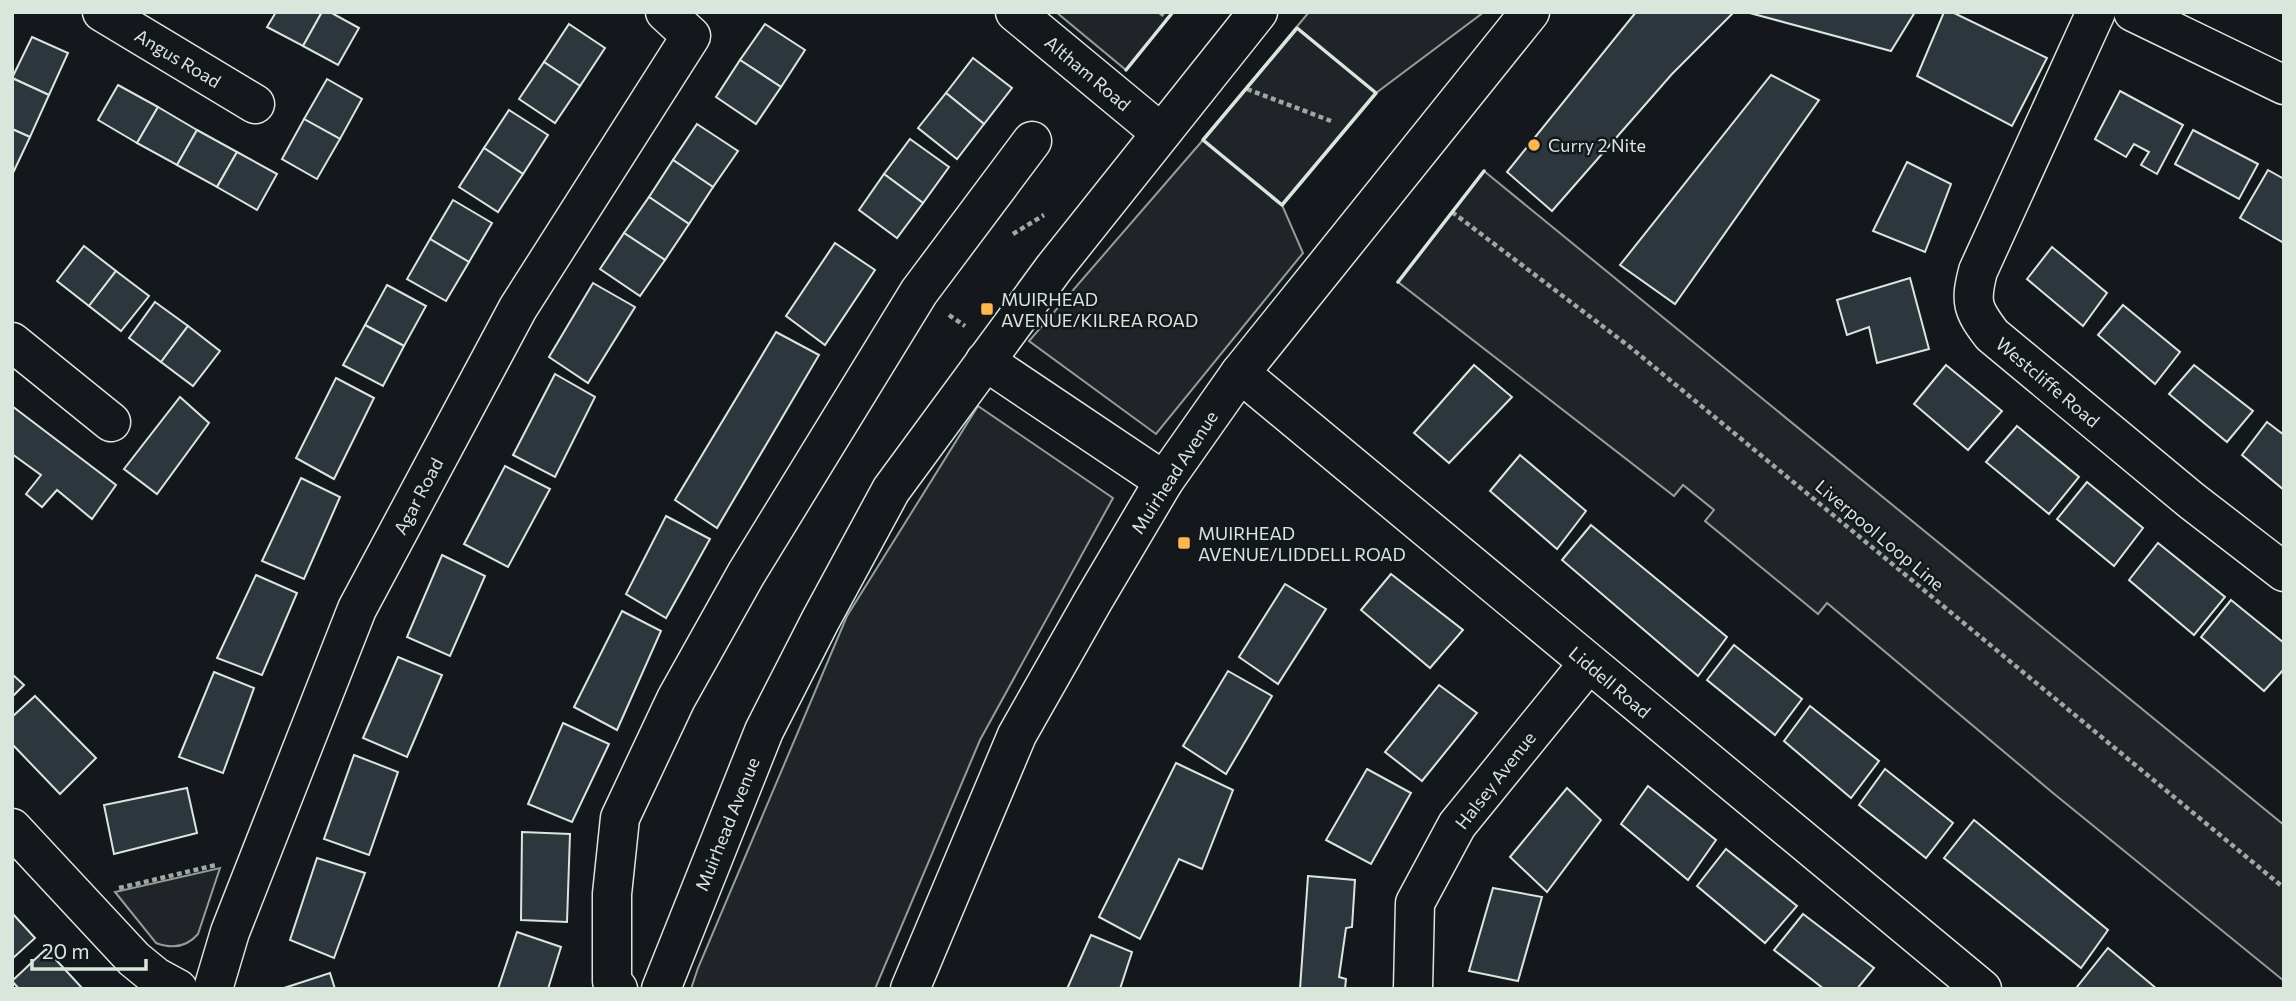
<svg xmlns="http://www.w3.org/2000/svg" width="2296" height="1001" viewBox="0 0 2296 1001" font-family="Commissioner,sans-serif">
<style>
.green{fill:#202428;stroke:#939e99;stroke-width:2}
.building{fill:#2c363c;stroke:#d8e6dc;stroke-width:2}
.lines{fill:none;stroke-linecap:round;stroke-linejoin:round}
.minor-casing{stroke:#d8e6dc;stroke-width:41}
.path{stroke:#9da8a2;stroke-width:4.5;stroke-dasharray:5 3.5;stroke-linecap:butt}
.minor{stroke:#14181c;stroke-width:38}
.wall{stroke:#d8e6dc;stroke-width:3.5}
.poi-dot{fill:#ffb74d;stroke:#14181c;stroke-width:2.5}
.labels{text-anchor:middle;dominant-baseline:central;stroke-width:5;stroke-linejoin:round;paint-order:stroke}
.street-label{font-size:18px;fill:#d8e6dc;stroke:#14181c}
.poi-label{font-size:18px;fill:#d8e6dc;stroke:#14181c;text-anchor:start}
</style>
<rect width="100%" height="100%" fill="#14181c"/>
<!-- green -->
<g class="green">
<path d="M1056 12H1173L1126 70Z"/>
<path d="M1309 12H1484L1376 93 1282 205 1303 253 1156 434 1029 341 1203 140Z"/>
<path d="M1484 171 2284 825V981L2053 793 1827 603 1818 614 1705 521 1714 510 1683 485 1674 496 1398 282Z"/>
<path d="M978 406 1113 498 980 740 875 989H691L698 968 847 616Z"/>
<path d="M220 868 198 934C187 947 172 949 156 943L115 892Z"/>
</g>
<!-- building -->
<g class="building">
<path d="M276 12H322L303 46 267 27Z"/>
<path d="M322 12H330L359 28 338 65 303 46Z"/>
<path d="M1636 12H1734L1672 74 1552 211 1507 172Z"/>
<path d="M1746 12H1915L1891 51Z"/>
<path d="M1944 12H1952L2047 58 2012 126 1917 76Z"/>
<path d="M569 24 605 48 580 86 544 62Z"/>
<path d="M765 24 805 50 781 87 740 60Z"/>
<path d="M32 37 68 53 49 95 12 78Z"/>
<path d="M973 58 1012 88 984 124 946 93Z"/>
<path d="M740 60 781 87 756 124 716 97Z"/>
<path d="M544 62 580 86 555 123 519 99Z"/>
<path d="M1771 75 1819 100 1675 304 1620 265Z"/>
<path d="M12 78 49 95 30 137 12 129Z"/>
<path d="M327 79 362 99 340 139 304 119Z"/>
<path d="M118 85 158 107 137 143 98 120Z"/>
<path d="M2120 91 2183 125 2157 174 2141 165 2149 152 2134 144 2126 157 2095 139Z"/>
<path d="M946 93 984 124 957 159 918 128Z"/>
<path d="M158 107 197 130 177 165 137 143Z"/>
<path d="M509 110 548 135 523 174 484 148Z"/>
<path d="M304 119 340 139 317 179 282 159Z"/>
<path d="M697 124 738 151 713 187 673 160Z"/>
<path d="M12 129 30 137 12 175Z"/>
<path d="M197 130 237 152 217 187 177 165Z"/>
<path d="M2193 130 2258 164 2239 199 2175 164Z"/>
<path d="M910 139 949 167 923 203 884 174Z"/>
<path d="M484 148 523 174 498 212 459 187Z"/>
<path d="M237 152 277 174 257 210 217 187Z"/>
<path d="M673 160 713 187 689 224 649 197Z"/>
<path d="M1907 162 1951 184 1925 252 1873 231Z"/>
<path d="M2268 170 2284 179V243L2240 218Z"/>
<path d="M884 174 923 203 897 238 859 210Z"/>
<path d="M649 197 689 224 665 260 624 233Z"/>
<path d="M453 200 492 223 469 262 430 239Z"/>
<path d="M624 233 665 260 640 296 600 269Z"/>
<path d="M430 239 469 262 446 301 407 279Z"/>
<path d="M835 243 875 270 825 345 786 316Z"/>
<path d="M84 246 116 271 89 306 57 281Z"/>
<path d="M2052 247 2107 293 2083 326 2027 279Z"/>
<path d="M116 271 149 296 121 331 89 306Z"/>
<path d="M1910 278 1929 349 1877 363 1869 327 1847 335 1837 300Z"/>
<path d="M593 283 635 307 588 383 549 357Z"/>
<path d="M387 285 426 306 404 346 365 325Z"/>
<path d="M155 302 188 326 161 362 129 338Z"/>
<path d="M2123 305 2180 352 2155 384 2098 335Z"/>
<path d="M365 325 404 346 383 386 343 365Z"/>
<path d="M188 326 220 351 193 386 161 362Z"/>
<path d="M776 332 819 355 717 528 675 500Z"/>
<path d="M1474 365 1512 397 1449 463 1414 433Z"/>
<path d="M1946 365 2002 411 1968 450 1914 404Z"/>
<path d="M2194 365 2253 411 2227 442 2169 394Z"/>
<path d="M555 374 595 397 555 477 513 455Z"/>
<path d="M336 378 374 398 334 479 296 458Z"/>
<path d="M180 397 209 423 157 494 124 469Z"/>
<path d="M12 406 116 485 92 519 57 490 42 507 26 494 41 475 12 454Z"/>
<path d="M2267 422 2284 435V490L2242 455Z"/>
<path d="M2017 426 2079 477 2049 514 1986 462Z"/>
<path d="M1520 455 1586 511 1557 549 1490 491Z"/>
<path d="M505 466 550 489 508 567 464 544Z"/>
<path d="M301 478 340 497 304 579 262 561Z"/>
<path d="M2087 482 2143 528 2114 566 2057 519Z"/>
<path d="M666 516 710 539 666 618 626 594Z"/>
<path d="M1591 525 1727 637 1698 676 1562 560Z"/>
<path d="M2158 543 2225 597 2194 635 2129 580Z"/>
<path d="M442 555 485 576 450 656 407 637Z"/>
<path d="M1391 574 1463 630 1430 668 1361 610Z"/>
<path d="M256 575 297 593 262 675 217 658Z"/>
<path d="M1285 584 1326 609 1278 684 1239 657Z"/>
<path d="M2231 600 2284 643V669L2264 691 2201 637Z"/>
<path d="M622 611 661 631 617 730 574 707Z"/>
<path d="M1734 645 1802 699 1775 735 1707 680Z"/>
<path d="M398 657 442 675 407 757 363 738Z"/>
<path d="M1228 671 1272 696 1226 774 1183 746Z"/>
<path d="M214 672 254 688 223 773 179 757Z"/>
<path d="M12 674 24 685 12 697Z"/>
<path d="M1439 685 1477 713 1422 781 1385 752Z"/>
<path d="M35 696 96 758 60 794 12 744V717Z"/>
<path d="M1810 706 1879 761 1851 798 1784 741Z"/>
<path d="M563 723 609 744 572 822 528 804Z"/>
<path d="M354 755 398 772 369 855 324 839Z"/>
<path d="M1176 763 1233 790 1202 869 1179 859 1140 939 1099 917Z"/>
<path d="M1367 769 1411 793 1371 864 1326 840Z"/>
<path d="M1885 769 1953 823 1926 858 1859 805Z"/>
<path d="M1648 786 1716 840 1688 880 1621 824Z"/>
<path d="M187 788 197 833 114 854 104 805Z"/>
<path d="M1567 788 1601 820 1547 892 1510 857Z"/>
<path d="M1974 820 2108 930 2081 968 1944 858Z"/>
<path d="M522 832 570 834 567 922 521 920Z"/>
<path d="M1726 849 1797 906 1765 943 1697 886Z"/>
<path d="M317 858 365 873 334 958 290 940Z"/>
<path d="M1308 876 1355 880 1352 927 1346 928 1339 977 1346 979 1345 989H1300Z"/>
<path d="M1493 888 1542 897 1518 981 1469 971Z"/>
<path d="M12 913 35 938 12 959Z"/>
<path d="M1803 914 1874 968 1857 989H1824L1774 950Z"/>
<path d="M517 932 561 947 548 989H498Z"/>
<path d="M1091 935 1132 952 1120 989H1067Z"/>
<path d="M2108 948 2157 989H2080L2077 987Z"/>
<path d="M46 949 83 989H19L12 981Z"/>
<path d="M330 973 335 989 284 988Z"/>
</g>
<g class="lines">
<defs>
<g id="minor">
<path d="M102 12 255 104"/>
<path d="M1015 12 1161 133"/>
<path d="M2096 12 1978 271C1970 302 1972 309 1992 335L2192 501 2284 572"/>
<path d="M2133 12 2284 85"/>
<path d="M12 342 111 422"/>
<path d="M985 361 1164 481"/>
<path d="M1240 373 1982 989"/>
<path d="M12 828 134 959 156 977 178 989"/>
<path d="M213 989 230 932 357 609 518 308 691 36 665 12"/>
<path d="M618 989 612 981V894L620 818 676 699 746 574 919 292 1032 141"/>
<path d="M661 989 764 731 820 621 891 490 1054 268 1258 12"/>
<path d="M910 989 1017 735 1093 601 1164 481 1240 373 1530 12"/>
<path d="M1413 989 1415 903 1457 825 1588 664"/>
</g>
</defs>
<!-- minor casing -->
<use href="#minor" class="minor-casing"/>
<!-- path -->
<g class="path">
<path d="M1160 12 1168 19"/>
<path d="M1247 89 1331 121"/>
<path d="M1452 212 1630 347 2284 888"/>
<path d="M1013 234 1044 215"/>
<path d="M949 315 965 326"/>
<path d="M119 888 216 865"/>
</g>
<!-- minor -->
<use href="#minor" class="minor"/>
<!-- wall -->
<g class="wall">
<path d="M1297 28 1376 93 1282 205 1203 140Z"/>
<path d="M1126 70 1173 12"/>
<path d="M1398 282 1484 171"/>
</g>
</g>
<!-- markers -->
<g class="poi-dot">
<circle cx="1534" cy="145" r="7"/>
<rect x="980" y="302" width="14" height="14" rx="3.5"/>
<rect x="1177" y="536" width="14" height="14" rx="3.5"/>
</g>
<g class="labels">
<!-- street labels -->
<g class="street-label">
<text transform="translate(178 58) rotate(31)">Angus Road</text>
<text transform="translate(1088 73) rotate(40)">Altham Road</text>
<text transform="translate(2048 382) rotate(40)">Westcliffe Road</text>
<text transform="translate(1174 472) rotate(-57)">Muirhead Avenue</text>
<text transform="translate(418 496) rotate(-62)">Agar Road</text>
<text transform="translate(1880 535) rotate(40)">Liverpool Loop Line</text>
<text transform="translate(1610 682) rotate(40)">Liddell Road</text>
<text transform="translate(1495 780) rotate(-52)">Halsey Avenue</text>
<text transform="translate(727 824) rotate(-68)">Muirhead Avenue</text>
</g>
<!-- poi labels -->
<g class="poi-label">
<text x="1548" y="145">Curry 2 Nite</text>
<text x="1001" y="299">MUIRHEAD<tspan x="1001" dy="21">AVENUE/KILREA ROAD</tspan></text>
<text x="1198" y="533">MUIRHEAD<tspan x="1198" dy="21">AVENUE/LIDDELL ROAD</tspan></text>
</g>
</g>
<!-- border -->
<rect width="2296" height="1001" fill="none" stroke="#d8e6dc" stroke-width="28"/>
<!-- scale -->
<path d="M32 959v10h114v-10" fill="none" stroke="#d8e6dc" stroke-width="3.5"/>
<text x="42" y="959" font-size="21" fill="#d8e6dc" stroke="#14181c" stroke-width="5" paint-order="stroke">20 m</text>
</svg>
